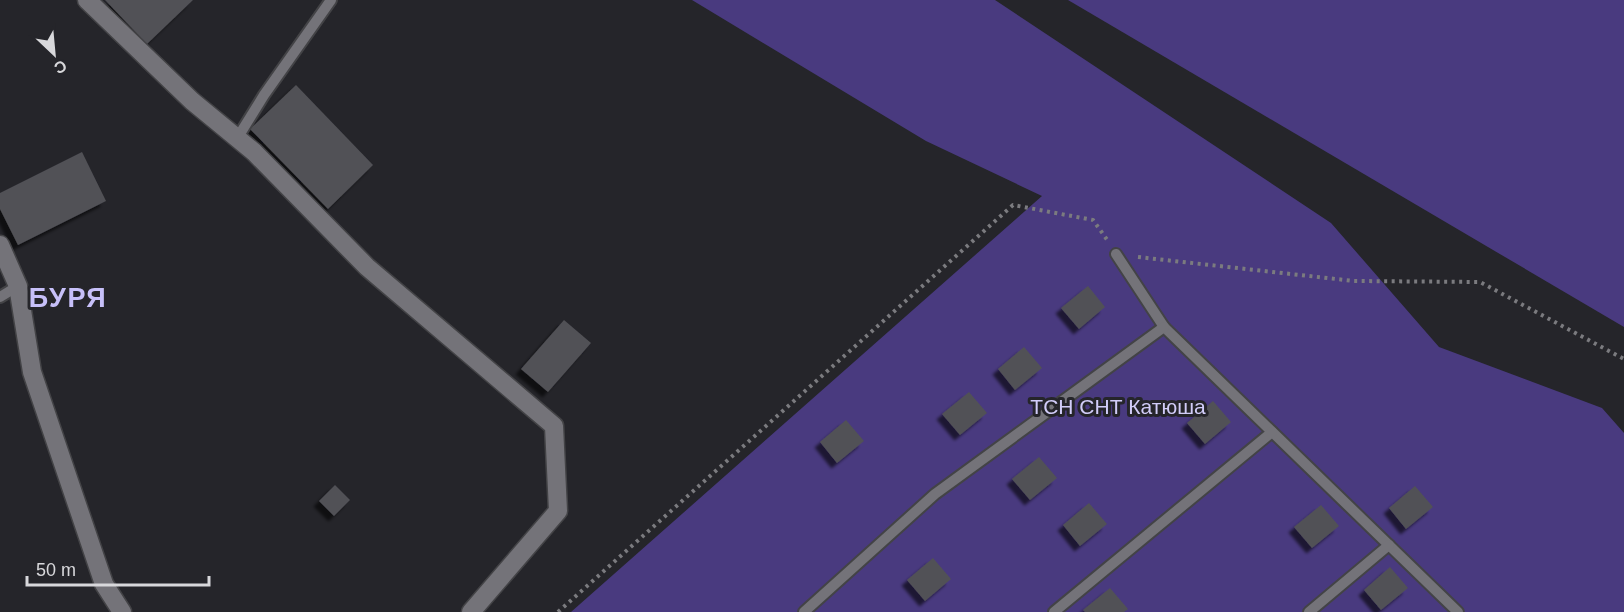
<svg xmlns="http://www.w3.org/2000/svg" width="1624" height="612" viewBox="0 0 1624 612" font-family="Helvetica,sans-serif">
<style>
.green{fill:#493a7f}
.building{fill:#515156;filter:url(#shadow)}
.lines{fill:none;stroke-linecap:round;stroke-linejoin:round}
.lane-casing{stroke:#434346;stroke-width:14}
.street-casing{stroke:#434346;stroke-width:21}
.path{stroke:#7b7b7f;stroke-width:4;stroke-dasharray:3 4.5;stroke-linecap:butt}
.lane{stroke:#747379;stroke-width:10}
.street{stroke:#747379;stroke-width:18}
.labels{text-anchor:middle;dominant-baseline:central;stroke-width:6;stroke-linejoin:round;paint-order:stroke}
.park-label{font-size:21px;fill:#d1ccf8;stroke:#25252a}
.district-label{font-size:27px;font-weight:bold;letter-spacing:1.5px;fill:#c7c0f9;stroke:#25252a}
</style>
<defs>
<filter id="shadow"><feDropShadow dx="-5.5" dy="5.5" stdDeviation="1.5" flood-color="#0009"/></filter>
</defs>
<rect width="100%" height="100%" fill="#25252a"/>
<!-- green -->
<g class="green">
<path d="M692 0H995L1331 223 1439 347 1602 408 1624 433V612H571L1042 196 926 141Z"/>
<path d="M1068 0H1624V327Z"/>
</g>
<!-- building -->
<g class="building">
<path d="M105 0H193L147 44Z"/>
<path d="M296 85 373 165 328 209 250 129Z"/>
<path d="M82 152 106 201 18 245 0 209V193Z"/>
<path d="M1088 286 1105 307 1079 329 1061 308Z"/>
<path d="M564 320 591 343 548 392 521 369Z"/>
<path d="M1024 347 1042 368 1015 390 998 369Z"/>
<path d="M969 392 987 413 960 435 942 414Z"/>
<path d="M1213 401 1231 422 1205 444 1187 423Z"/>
<path d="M846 420 864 441 837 463 820 442Z"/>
<path d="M1039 457 1057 478 1030 500 1012 479Z"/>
<path d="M335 485 350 500 334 516 319 501Z"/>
<path d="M1415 486 1433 507 1406 529 1389 508Z"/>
<path d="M1089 503 1107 524 1080 546 1063 525Z"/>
<path d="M1321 505 1339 526 1312 548 1294 527Z"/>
<path d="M933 558 951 579 925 601 907 580Z"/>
<path d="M1390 567 1408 588 1381 610 1364 590Z"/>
<path d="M1110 588 1128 609 1124 612H1085L1083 610Z"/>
</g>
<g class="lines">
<defs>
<g id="lane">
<path d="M238 137 264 95 331 0"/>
<path d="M1116 254 1164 327 1458 612"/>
<path d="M0 297 18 286"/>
<path d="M804 612 935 494 1164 327"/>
<path d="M1054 612 1272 432"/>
<path d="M1309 612 1389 545"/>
</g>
<g id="street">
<path d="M87 0 192 101 254 152 367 267 554 426 558 511 471 612"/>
<path d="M0 245 18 286 32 372 104 584 122 612"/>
</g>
</defs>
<!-- lane casing -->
<use href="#lane" class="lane-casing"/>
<!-- street casing -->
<use href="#street" class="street-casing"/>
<!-- path -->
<g class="path">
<path d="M1138 257 1354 281 1480 282 1624 359"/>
<path d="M558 612 1013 205 1093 220 1108 241"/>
</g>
<!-- lane -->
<use href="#lane" class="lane"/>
<!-- street -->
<use href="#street" class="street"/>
</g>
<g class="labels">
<!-- park labels -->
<g class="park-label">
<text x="1118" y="406">ТСН СНТ Катюша</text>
</g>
<!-- district labels -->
<g class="district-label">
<text x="68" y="298">БУРЯ</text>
</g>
</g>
<!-- north arrow -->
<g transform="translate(54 54) rotate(154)" stroke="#25252a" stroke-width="4.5" paint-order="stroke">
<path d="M0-4.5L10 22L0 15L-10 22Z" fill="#d8d8db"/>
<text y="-9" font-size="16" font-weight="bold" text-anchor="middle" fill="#d8d8db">С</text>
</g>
<!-- scale -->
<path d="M27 576v9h182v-9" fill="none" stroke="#d8d8db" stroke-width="3"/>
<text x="36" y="576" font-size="18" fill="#d8d8db" stroke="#25252a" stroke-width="4.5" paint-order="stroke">50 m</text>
</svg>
